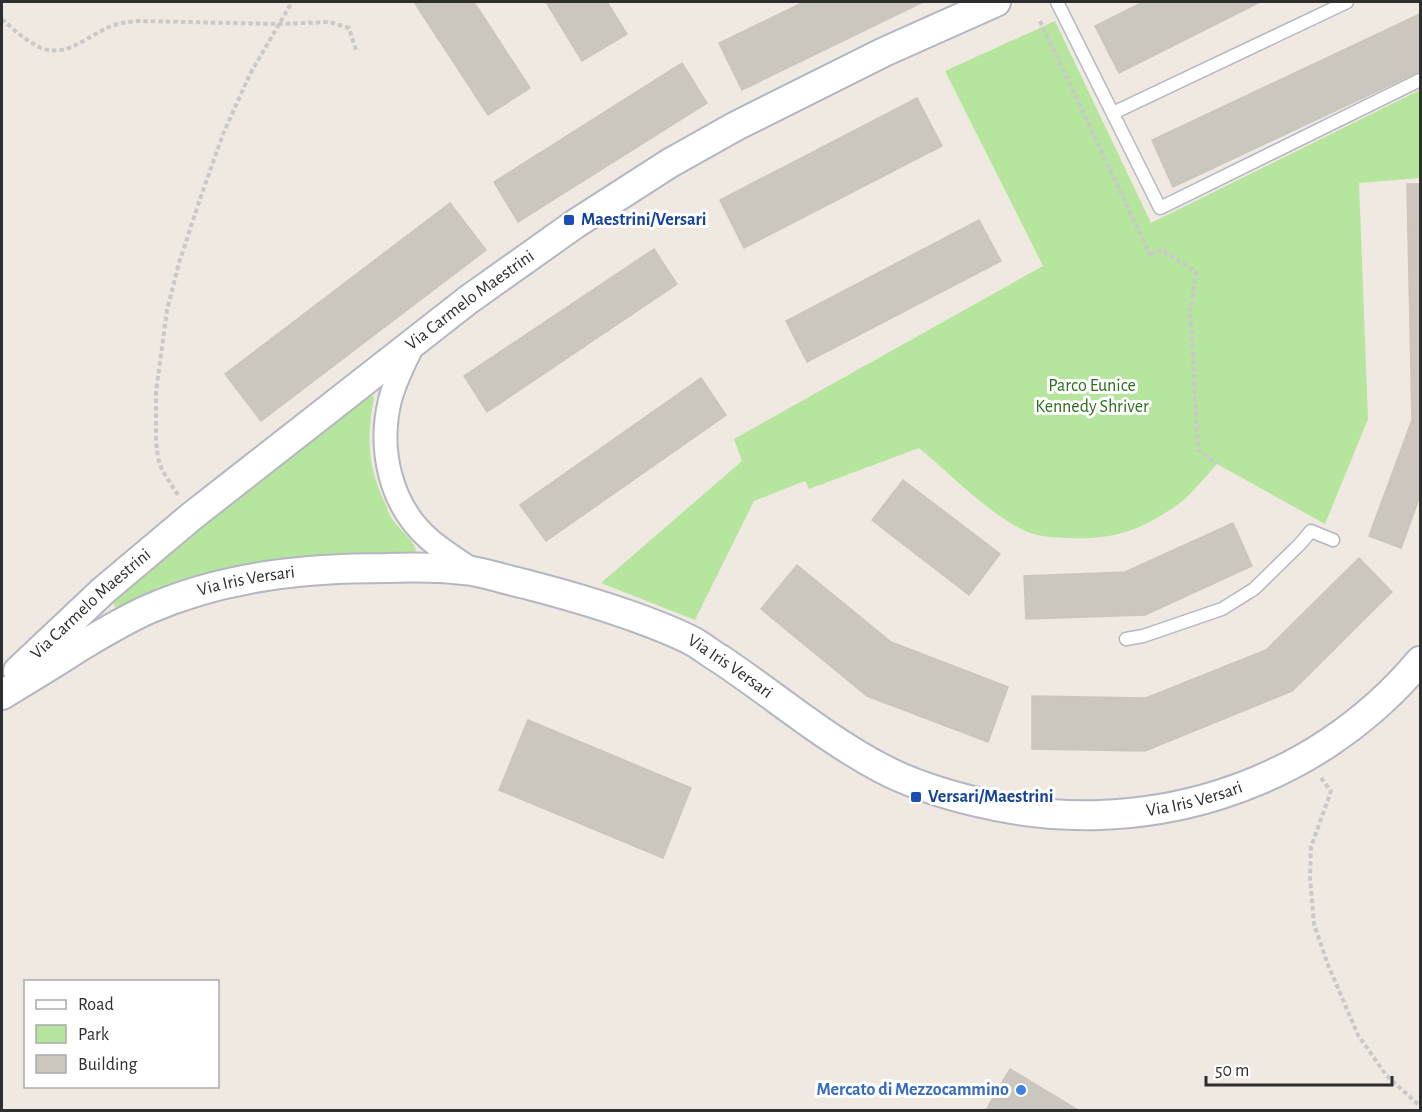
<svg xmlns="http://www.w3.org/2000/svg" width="1422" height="1112" viewBox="0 0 1422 1112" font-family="'Alegreya Sans',sans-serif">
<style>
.green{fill:#b6e59e}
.building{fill:#cbc7bf;stroke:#cbc5ba;stroke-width:1.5}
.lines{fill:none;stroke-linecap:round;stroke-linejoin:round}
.service-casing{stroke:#b4b7c1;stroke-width:15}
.minor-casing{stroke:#b4b7c1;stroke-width:26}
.tertiary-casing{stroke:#b4b7c1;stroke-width:32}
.path{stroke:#c9c9c9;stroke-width:4;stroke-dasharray:4.5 3;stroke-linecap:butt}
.service{stroke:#fff;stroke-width:12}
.minor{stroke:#fff;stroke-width:22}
.tertiary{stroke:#fff;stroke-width:28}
.transit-dot{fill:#1a4fb4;stroke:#fff;stroke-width:2}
.shop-dot{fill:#3f7fe0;stroke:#fff;stroke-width:2}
.labels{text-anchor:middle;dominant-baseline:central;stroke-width:6;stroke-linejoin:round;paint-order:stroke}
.transit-label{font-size:18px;font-weight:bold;fill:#164399;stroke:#fff;text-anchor:start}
.street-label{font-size:18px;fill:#2e2e2e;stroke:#fff}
.park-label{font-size:18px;fill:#2c6e1b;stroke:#fff}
.shop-label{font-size:18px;font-weight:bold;fill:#366cbe;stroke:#fff;text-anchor:end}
</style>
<rect width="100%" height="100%" fill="#efe9e1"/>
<!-- green -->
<g class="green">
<path d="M1055 21 1151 223 1420 90V178L1359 183 1368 419 1325 524 1217 464C1207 475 1197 487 1186 498 1181 503 1174 507 1168 511 1136 533 1106 540 1068 538 1050 537 1035 537 1019 528 981 507 952 475 919 448L809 489 805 481 754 501 695 620 601 583 742 461 734 439 1043 266 945 71Z"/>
<path d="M368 396H373L374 399C366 437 368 468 385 503 387 508 389 515 393 520 400 530 410 537 416 549L414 553 408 555 369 553 282 560 120 608 116 607 114 605V601L196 533Z"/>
</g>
<!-- building -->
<g class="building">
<path d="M414 2H474L530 88 488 115Z"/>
<path d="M546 2H607L627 34 582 61Z"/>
<path d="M804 2H923L742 90 719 43Z"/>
<path d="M1143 2H1260L1119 73 1095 26Z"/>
<path d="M1420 14V71L1173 187 1152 140Z"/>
<path d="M682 63 707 103 518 222 494 182Z"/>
<path d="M917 98 942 146 744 248 720 200Z"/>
<path d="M1407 184H1420V496L1401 548 1369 536 1412 420Z"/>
<path d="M450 203 486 250 261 421 225 374Z"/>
<path d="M979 220 1001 261 807 362 786 321Z"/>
<path d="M654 249 677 284 487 412 464 376Z"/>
<path d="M701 378 726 415 546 541 520 505Z"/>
<path d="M903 480 1000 554 969 595 872 520Z"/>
<path d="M1233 523 1252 566 1145 615 1026 619 1024 576 1125 572Z"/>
<path d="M1359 558 1392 592 1292 691 1145 751 1032 749V696L1146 698 1266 650Z"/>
<path d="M797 565 891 642 1008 687 988 742 867 696 761 609Z"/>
<path d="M528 720 691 788 663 858 499 790Z"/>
<path d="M1010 1069 1078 1110H986Z"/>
</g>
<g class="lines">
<defs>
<g id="service">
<path d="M1057 2 1160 208 1420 80"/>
<path d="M1113 113 1347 2"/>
<path d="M1126 639 1143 636 1222 609 1254 589 1300 544 1311 531 1333 540"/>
</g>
<path id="minor" d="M413 345C404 363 395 381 390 400 378 449 390 505 429 539 443 551 459 561 474 571"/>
<g id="tertiary">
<path id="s1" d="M18 671 104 590 192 516 468 300 575 224 670 163 736 126 884 52 996 2"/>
<path id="s2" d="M2 695C28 679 55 663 81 646 103 633 126 619 149 609 224 576 306 568 386 568 414 567 443 567 472 571 489 574 507 580 525 584 560 593 595 603 629 615 651 623 674 631 694 642 703 647 711 654 720 659 774 695 824 738 881 768 911 784 944 794 977 802 1139 842 1312 790 1420 661"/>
</g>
</defs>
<!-- service casing -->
<use href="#service" class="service-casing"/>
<!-- minor casing -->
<use href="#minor" class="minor-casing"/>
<!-- tertiary casing -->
<use href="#tertiary" class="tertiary-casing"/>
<!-- path -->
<g class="path">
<path d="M2 19C13 29 25 40 39 47 64 59 85 38 107 28 117 23 128 22 139 21L278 24 330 22 349 28 356 50"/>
<path d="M1040 21 1152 259"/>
<path d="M1150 254 1162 250 1196 272 1191 308"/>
<path d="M1190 307 1198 450 1217 464"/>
<path d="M178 495 162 470 158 458 156 441V392L167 310 179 263 199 202 223 134 250 74 292 2"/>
<path d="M1321 778 1331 791 1311 847 1310 878 1314 924 1328 965 1358 1035 1386 1075 1420 1106"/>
</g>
<!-- service -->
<use href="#service" class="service"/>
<!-- minor -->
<use href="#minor" class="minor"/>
<!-- tertiary -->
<use href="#tertiary" class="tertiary"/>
</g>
<!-- markers -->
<g class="transit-dot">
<rect x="563" y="214" width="12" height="12" rx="3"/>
<rect x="910" y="791" width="12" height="12" rx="3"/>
</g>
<circle class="shop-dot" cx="1021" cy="1090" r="6"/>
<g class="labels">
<!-- transit labels -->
<g class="transit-label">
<text x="581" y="220">Maestrini/Versari</text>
<text x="928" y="797">Versari/Maestrini</text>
</g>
<!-- street labels -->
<g class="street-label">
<text stroke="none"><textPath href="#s1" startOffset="585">Via Carmelo Maestrini</textPath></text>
<text stroke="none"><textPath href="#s2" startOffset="272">Via Iris Versari</textPath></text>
<text stroke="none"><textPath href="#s1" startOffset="99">Via Carmelo Maestrini</textPath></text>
<text stroke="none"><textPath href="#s2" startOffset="776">Via Iris Versari</textPath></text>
<text stroke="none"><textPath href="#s2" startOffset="1280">Via Iris Versari</textPath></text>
</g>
<!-- park labels -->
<g class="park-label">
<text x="1092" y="386">Parco Eunice<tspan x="1092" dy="21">Kennedy Shriver</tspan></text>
</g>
<!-- shop labels -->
<g class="shop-label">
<text x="1009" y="1090">Mercato di Mezzocammino</text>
</g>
</g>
<!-- border -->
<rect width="1422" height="1112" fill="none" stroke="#2e2e2e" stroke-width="6"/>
<!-- legend -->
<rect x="24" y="980" width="195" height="108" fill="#ffffff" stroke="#ababab" stroke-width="1.5"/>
<rect x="36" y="1000" width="30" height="9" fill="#ffffff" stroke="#ababab" stroke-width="1.5"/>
<text x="78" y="1010" font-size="18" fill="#2e2e2e">Road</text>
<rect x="36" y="1025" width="30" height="18" fill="#b6e59e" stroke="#ababab" stroke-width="1.5"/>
<text x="78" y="1040" font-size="18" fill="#2e2e2e">Park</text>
<rect x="36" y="1055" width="30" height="18" fill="#cbc7bf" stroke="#ababab" stroke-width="1.5"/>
<text x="78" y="1070" font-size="18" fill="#2e2e2e">Building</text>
<!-- scale -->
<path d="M1206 1076v9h186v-9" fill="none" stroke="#2e2e2e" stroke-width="3"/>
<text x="1215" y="1076" font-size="18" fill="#2e2e2e" stroke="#ffffff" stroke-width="4.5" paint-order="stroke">50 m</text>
</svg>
